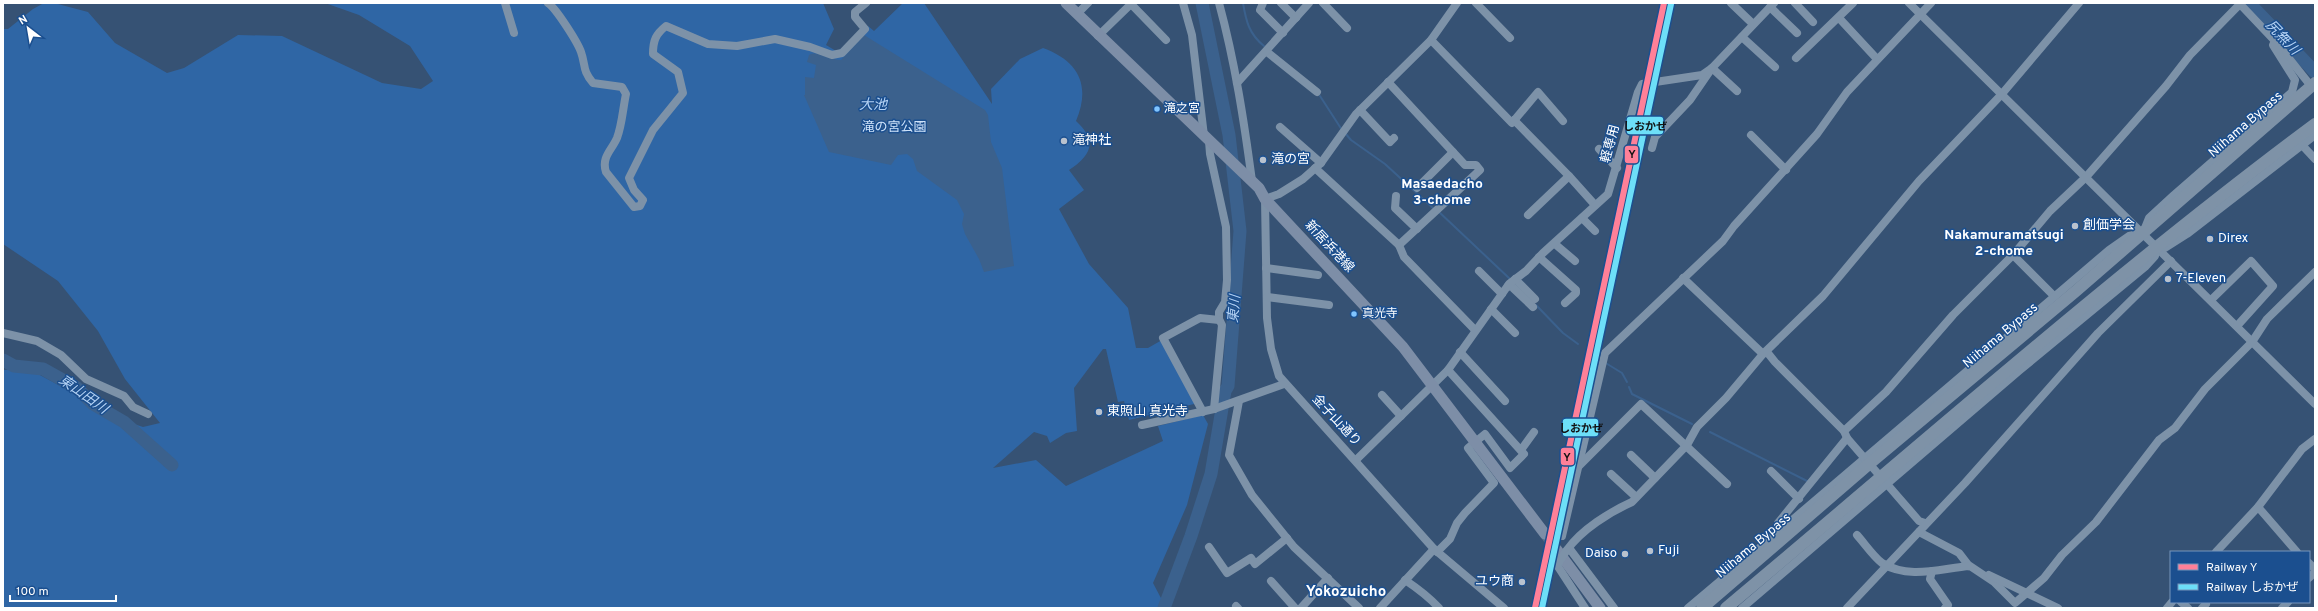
<svg xmlns="http://www.w3.org/2000/svg" width="2318" height="611" viewBox="0 0 2318 611" font-family="Overpass,'Noto Sans JP',sans-serif">
<style>
.green{fill:#2f66a5}
.water{fill:#3b618d}
.lines{fill:none;stroke-linecap:round;stroke-linejoin:round}
.stream{stroke:#3b618d;stroke-width:2}
.river{stroke:#3b618d;stroke-width:13}
.major-tunnel{stroke:#546c89;stroke-width:11;stroke-dasharray:11 5.5;stroke-linecap:butt}
.minor{stroke:#7d92a8;stroke-width:8}
.major{stroke:#7d8ea7;stroke-width:11}
.highway{stroke:#7e92a7;stroke-width:12}
.minor-bridge{stroke:#7d92a8;stroke-width:8}
.rail-1-casing{stroke:#1b4f8f;stroke-width:9}
.rail-2-casing{stroke:#1b4f8f;stroke-width:9}
.rail-1{stroke:#ff8098;stroke-width:6}
.rail-2{stroke:#6ddff8;stroke-width:6}
.bus-dot{fill:#80c4ff;stroke:#1b4f8f;stroke-width:1.5}
.poi-dot{fill:#b9c2ce;stroke:#1b4f8f;stroke-width:1.5}
.labels{text-anchor:middle;dominant-baseline:central;stroke-width:3;stroke-linejoin:round;paint-order:stroke}
.bus-label{font-size:12px;fill:#fff;stroke:#1b4f8f;text-anchor:start}
.street-label{font-size:13px;fill:#fff;stroke:#1b4f8f}
.park-label{font-size:13px;fill:#cfe3fa;stroke:#1b4f8f}
.poi-label{font-size:13px;fill:#fff;stroke:#1b4f8f;text-anchor:start}
.water-label{font-size:14px;font-style:italic;fill:#b5d3f5;stroke:#1b4f8f}
.neighbourhood-label{font-size:14px;font-weight:bold;fill:#fff;stroke:#1b4f8f}
.quarter-label{font-size:15px;font-weight:bold;fill:#fff;stroke:#1b4f8f}
.line-badge{stroke:#1b4f8f;stroke-width:1.5}
.pale-badge-label{font-size:11px;text-anchor:middle;font-weight:bold;fill:#111}
</style>
<rect width="100%" height="100%" fill="#365274"/>
<!-- green -->
<path class="green" d="M44 3H54L88 12 115 43 167 73 184 68 238 35 282 36 382 83 421 89 433 81 410 46 359 15 325 3H823L834 29 826 45 836 51C847 48 857 33 868 26L874 31 903 3H924L992 104 991 89 1020 59 1043 48C1079 61 1091 86 1076 121 1099 142 1090 156 1069 170L1084 190 1059 209 1089 264 1128 308 1136 348H1148L1162 340 1198 403 1129 420 1124 401 1118 402 1106 349H1103L1074 388 1077 431 1066 433 1050 443 1047 436 1034 432 993 468 1036 460 1066 486 1163 441 1158 426 1203 415 1208 424 1187 505 1153 583 1163 602 1161 608H3V370L27 368 125 421 143 427 160 423 125 379 98 331 58 281 3 244V29H8L33 9Z"/>
<!-- water -->
<path class="water" d="M864 35 985 110 988 115 991 142 1002 168 1014 266 984 272 979 259 965 234 962 224 964 214 957 200 917 171 913 159 907 154 898 155 891 165 829 152 804 95H805V77L814 78 816 65 807 62 809 55C819 50 830 60 841 60Z"/>
<g class="lines">
<!-- stream -->
<g class="stream">
<path d="M1243 3C1246 21 1249 34 1264 46"/>
<path d="M1320 96 1342 130"/>
<path d="M1345 133 1351 140 1385 164 1434 209"/>
<path d="M1438 211 1510 279"/>
<path d="M1536 305 1563 333 1578 344"/>
<path d="M1604 362 1622 373 1627 382"/>
<path d="M1629 387 1632 394 1692 424"/>
<path d="M1710 432 1809 482"/>
</g>
<!-- river -->
<g class="river">
<path d="M2249 3 2315 72"/>
<path d="M3 360 14 366 43 369 77 388 93 404 124 422 172 465"/>
<path d="M1164 608 1191 536 1211 474 1225 391 1228 386 1240 231 1229 135 1202 3"/>
</g>
<!-- major-tunnel -->
<path class="major-tunnel" d="M1545 534 1557 550"/>
<!-- minor -->
<g class="minor">
<path d="M505 3 514 33"/>
<path d="M548 3C556 8 578 43 581 52 586 66 582 70 593 83L622 87 626 94C623 108 622 125 617 138 612 150 601 157 606 172L634 207 640 206 643 200 634 190 629 178 653 130 683 93 678 72 653 54C653 40 656 34 666 26L708 44 737 46 775 39 810 47 832 55 842 53 865 29 855 17V12L866 3"/>
<path d="M1183 3 1192 35 1204 136"/>
<path d="M1219 3C1235 62 1244 121 1252 181"/>
<path d="M1263 3 1260 10 1283 33"/>
<path d="M1281 3 1296 18"/>
<path d="M1323 3 1347 28"/>
<path d="M1457 3 1431 40 1356 114 1321 163 1303 179 1279 194 1265 199 1267 318 1271 349 1279 376 1434 549 1504 608"/>
<path d="M1476 3 1510 38"/>
<path d="M1731 3 1753 24"/>
<path d="M1795 3 1813 22"/>
<path d="M1909 3 2315 404"/>
<path d="M2239 3 2275 41 2311 86"/>
<path d="M1770 7 1797 33"/>
<path d="M1077 14 1088 3"/>
<path d="M1839 18 1877 59"/>
<path d="M1098 36 1131 4 1166 40"/>
<path d="M1742 37 1775 67"/>
<path d="M1431 40 1512 123 1538 92 1563 121"/>
<path d="M1267 52 1317 92"/>
<path d="M1796 58 1853 3"/>
<path d="M1712 68 1737 91"/>
<path d="M1388 82 1465 165H1476L1480 170 1399 245 1404 257 1475 330"/>
<path d="M1237 83 1309 3"/>
<path d="M1360 110 1390 142 1394 138"/>
<path d="M1514 120 1569 176 1595 205"/>
<path d="M1280 127 1321 163"/>
<path d="M1751 135 1786 170"/>
<path d="M1209 141 1210 154 1226 227 1227 280 1225 302 1219 312V319L1222 325 1214 409"/>
<path d="M2302 145 2315 159"/>
<path d="M1652 148 1655 137 1690 100 1712 68 1774 3"/>
<path d="M1599 149 1617 168"/>
<path d="M1315 168 1399 245"/>
<path d="M1417 188 1453 152"/>
<path d="M1396 196 1395 208 1417 229"/>
<path d="M1528 215 1569 176"/>
<path d="M1582 218 1595 231"/>
<path d="M1555 244 1575 261"/>
<path d="M2013 255 2054 296"/>
<path d="M1539 257 1576 290V293L1565 303"/>
<path d="M1266 268 1318 275"/>
<path d="M1479 271 1502 294"/>
<path d="M1683 278 1763 354"/>
<path d="M1515 279 1535 299"/>
<path d="M1508 286 1512 287 1533 307"/>
<path d="M1267 297 1329 305"/>
<path d="M2211 300 2251 261 2273 286 2237 326"/>
<path d="M1491 309 1515 333"/>
<path d="M3 333 37 341 61 355 86 379 124 396 133 407 148 414"/>
<path d="M1460 352 1505 401"/>
<path d="M1767 352 1775 362 1844 431"/>
<path d="M1382 395 1401 416"/>
<path d="M1239 401 1229 455 1252 495 1294 547 1359 608"/>
<path d="M1203 412 1163 338 1200 318 1219 320"/>
<path d="M1142 425 1214 409 1284 384"/>
<path d="M1847 438 1844 431 1886 392 1953 315 2013 255 2050 211 2086 177 2166 86 2190 55 2240 4"/>
<path d="M1521 450 1534 432"/>
<path d="M1631 455 1655 478"/>
<path d="M1356 460 1448 370 1509 284 1526 271 1543 253 1608 194 1638 92 1642 84 1702 75 1712 68"/>
<path d="M1579 466 1641 404 1727 484"/>
<path d="M1771 471 1799 499"/>
<path d="M1611 474 1636 497"/>
<path d="M2258 507 2297 552"/>
<path d="M1919 532 1959 553 1969 566"/>
<path d="M1777 533 2109 250 2129 236 2143 233 2149 218 2174 195 2292 92 2295 80 2273 45 2275 41"/>
<path d="M1857 535C1865 544 1873 556 1882 563 1909 580 1942 568 1970 566L1994 582 2015 603 2044 578 2062 555 2096 522 2159 440 2175 428 2205 389 2252 342 2267 319 2315 272"/>
<path d="M1562 536 1605 353 1723 241 1734 226 1817 134 1847 92 1931 3"/>
<path d="M1209 547 1227 573 1251 558 1255 564 1287 538"/>
<path d="M1569 548 1614 608"/>
<path d="M1567 550C1582 529 1610 512 1632 502L1687 445 1697 427 1726 398 1763 354 1823 296 1919 181 2001 95 2079 3"/>
<path d="M1437 552 1450 539 1457 523 1465 513 1494 483 1468 448 1485 434 1510 468 1524 454 1448 370"/>
<path d="M2216 552 2258 507 2302 449 2315 439"/>
<path d="M2309 563 2315 569"/>
<path d="M1557 565 1585 608"/>
<path d="M1932 571 1930 579 1948 605 1945 608"/>
<path d="M1989 575 2058 608"/>
<path d="M2309 578 2315 572"/>
<path d="M1405 580C1417 588 1429 597 1439 608"/>
<path d="M1271 581 1295 608"/>
<path d="M2181 602 2188 608"/>
<path d="M1236 606 1238 608"/>
<path d="M1301 608 1328 578"/>
<path d="M1380 608 1434 549"/>
<path d="M1688 608 1777 533 1778 523 1847 438 1919 521 1925 523"/>
<path d="M1742 608 2020 370 2145 267 2155 256 2157 247 2165 248 2187 234 2315 135"/>
<path d="M1847 608 1965 483 2098 333 2171 261"/>
<path d="M2167 608 2172 602"/>
<path d="M2202 608 2206 604"/>
<path d="M2282 608 2288 602"/>
</g>
<!-- major -->
<g class="major">
<path d="M1066 3 1259 188 1265 199 1403 347 1545 534"/>
<path d="M1557 550 1600 608"/>
</g>
<!-- highway -->
<g class="highway">
<path d="M1702 608 1869 464 2076 291 2315 83"/>
<path d="M1726 608C1921 445 2111 276 2315 124"/>
</g>
<!-- minor-bridge -->
<path class="minor-bridge" d="M1557 565 1567 550"/>
<defs>
<path id="rail-1" d="M1535 608 1664 3"/>
<path id="rail-2" d="M1542 608 1671 4"/>
</defs>
<!-- rail-1 casing -->
<use href="#rail-1" class="rail-1-casing"/>
<!-- rail-2 casing -->
<use href="#rail-2" class="rail-2-casing"/>
<!-- rail-1 -->
<use href="#rail-1" class="rail-1"/>
<!-- rail-2 -->
<use href="#rail-2" class="rail-2"/>
</g>
<!-- markers -->
<g class="bus-dot">
<circle cx="1157" cy="109" r="3.5"/>
<circle cx="1354" cy="314" r="3.5"/>
</g>
<g class="poi-dot">
<circle cx="1064" cy="141" r="4"/>
<circle cx="1263" cy="160" r="4"/>
<circle cx="2075" cy="226" r="4"/>
<circle cx="2210" cy="239" r="4"/>
<circle cx="2168" cy="279" r="4"/>
<circle cx="1099" cy="412" r="4"/>
<circle cx="1650" cy="551" r="4"/>
<circle cx="1625" cy="554" r="4"/>
<circle cx="1522" cy="582" r="4"/>
</g>
<g class="labels">
<!-- bus labels -->
<g class="bus-label">
<text x="1164" y="109">滝之宮</text>
<text x="1362" y="314">真光寺</text>
</g>
<!-- street labels -->
<g class="street-label">
<text transform="translate(2246 125) rotate(-41)">Niihama Bypass</text>
<text transform="translate(1611 144) rotate(-75)">軽専用</text>
<text transform="translate(1329 247) rotate(47)">新居浜港線</text>
<text transform="translate(2001 336) rotate(-40)">Niihama Bypass</text>
<text transform="translate(1336 421) rotate(47)">金子山通り</text>
<text transform="translate(1754 546) rotate(-40)">Niihama Bypass</text>
</g>
<!-- park labels -->
<g class="park-label">
<text x="894" y="128">滝の宮公園</text>
</g>
<!-- poi labels -->
<g class="poi-label">
<text x="1072" y="141">滝神社</text>
<text x="1271" y="160">滝の宮</text>
<text x="2083" y="226">創価学会</text>
<text x="2218" y="239">Direx</text>
<text x="2176" y="279">7-Eleven</text>
<text x="1107" y="412">東照山 真光寺</text>
<text x="1658" y="551">Fuji</text>
<text x="1617" y="554" text-anchor="end">Daiso</text>
<text x="1514" y="582" text-anchor="end">ユウ商</text>
</g>
<!-- water labels -->
<g class="water-label">
<text transform="translate(2282 38) rotate(46)">尻無川</text>
<text x="873" y="105">大池</text>
<text transform="translate(1235 309) rotate(-85)">東川</text>
<text transform="translate(83 395) rotate(35)">東山田川</text>
</g>
<!-- neighbourhood labels -->
<g class="neighbourhood-label">
<text x="1442" y="184">Masaedacho<tspan x="1442" dy="16">3-chome</tspan></text>
<text x="2004" y="235">Nakamuramatsugi<tspan x="2004" dy="16">2-chome</tspan></text>
</g>
<!-- quarter labels -->
<g class="quarter-label">
<text x="1346" y="592">Yokozuicho</text>
</g>
</g>
<g class="line-badge">
<rect x="1626" y="116" width="38" height="19" rx="4" fill="#6ddff8"/>
<rect x="1624" y="145" width="15" height="19" rx="4" fill="#ff8098"/>
<rect x="1562" y="418" width="37" height="19" rx="4" fill="#6ddff8"/>
<rect x="1560" y="447" width="15" height="19" rx="4" fill="#ff8098"/>
</g>
<g class="pale-badge-label">
<text x="1645" y="130">しおかぜ</text>
<text x="1632" y="158">Y</text>
<text x="1581" y="432">しおかぜ</text>
<text x="1567" y="461">Y</text>
</g>
<!-- border -->
<rect width="2318" height="611" fill="none" stroke="#ffffff" stroke-width="8"/>
<!-- legend -->
<rect x="2170" y="551" width="140" height="52" fill="#1b4f8f" stroke="#7695bc"/>
<rect x="2178" y="564" width="20" height="6" fill="#ff8098" stroke="#7695bc"/>
<text x="2206" y="571" font-size="12" fill="#ffffff">Railway Y</text>
<rect x="2178" y="584" width="20" height="6" fill="#6ddff8" stroke="#7695bc"/>
<text x="2206" y="591" font-size="12" fill="#ffffff">Railway しおかぜ</text>
<!-- north arrow -->
<g transform="translate(28 28) rotate(329)" stroke="#1b4f8f" stroke-width="3" paint-order="stroke">
<path d="M0-3L7 15L0 10L-7 15Z" fill="#ffffff"/>
<text y="-6" font-size="11" font-weight="bold" text-anchor="middle" fill="#ffffff">N</text>
</g>
<!-- scale -->
<path d="M10 595v6h106v-6" fill="none" stroke="#ffffff" stroke-width="2"/>
<text x="16" y="595" font-size="12" fill="#ffffff" stroke="#1b4f8f" stroke-width="3" paint-order="stroke">100 m</text>
</svg>
